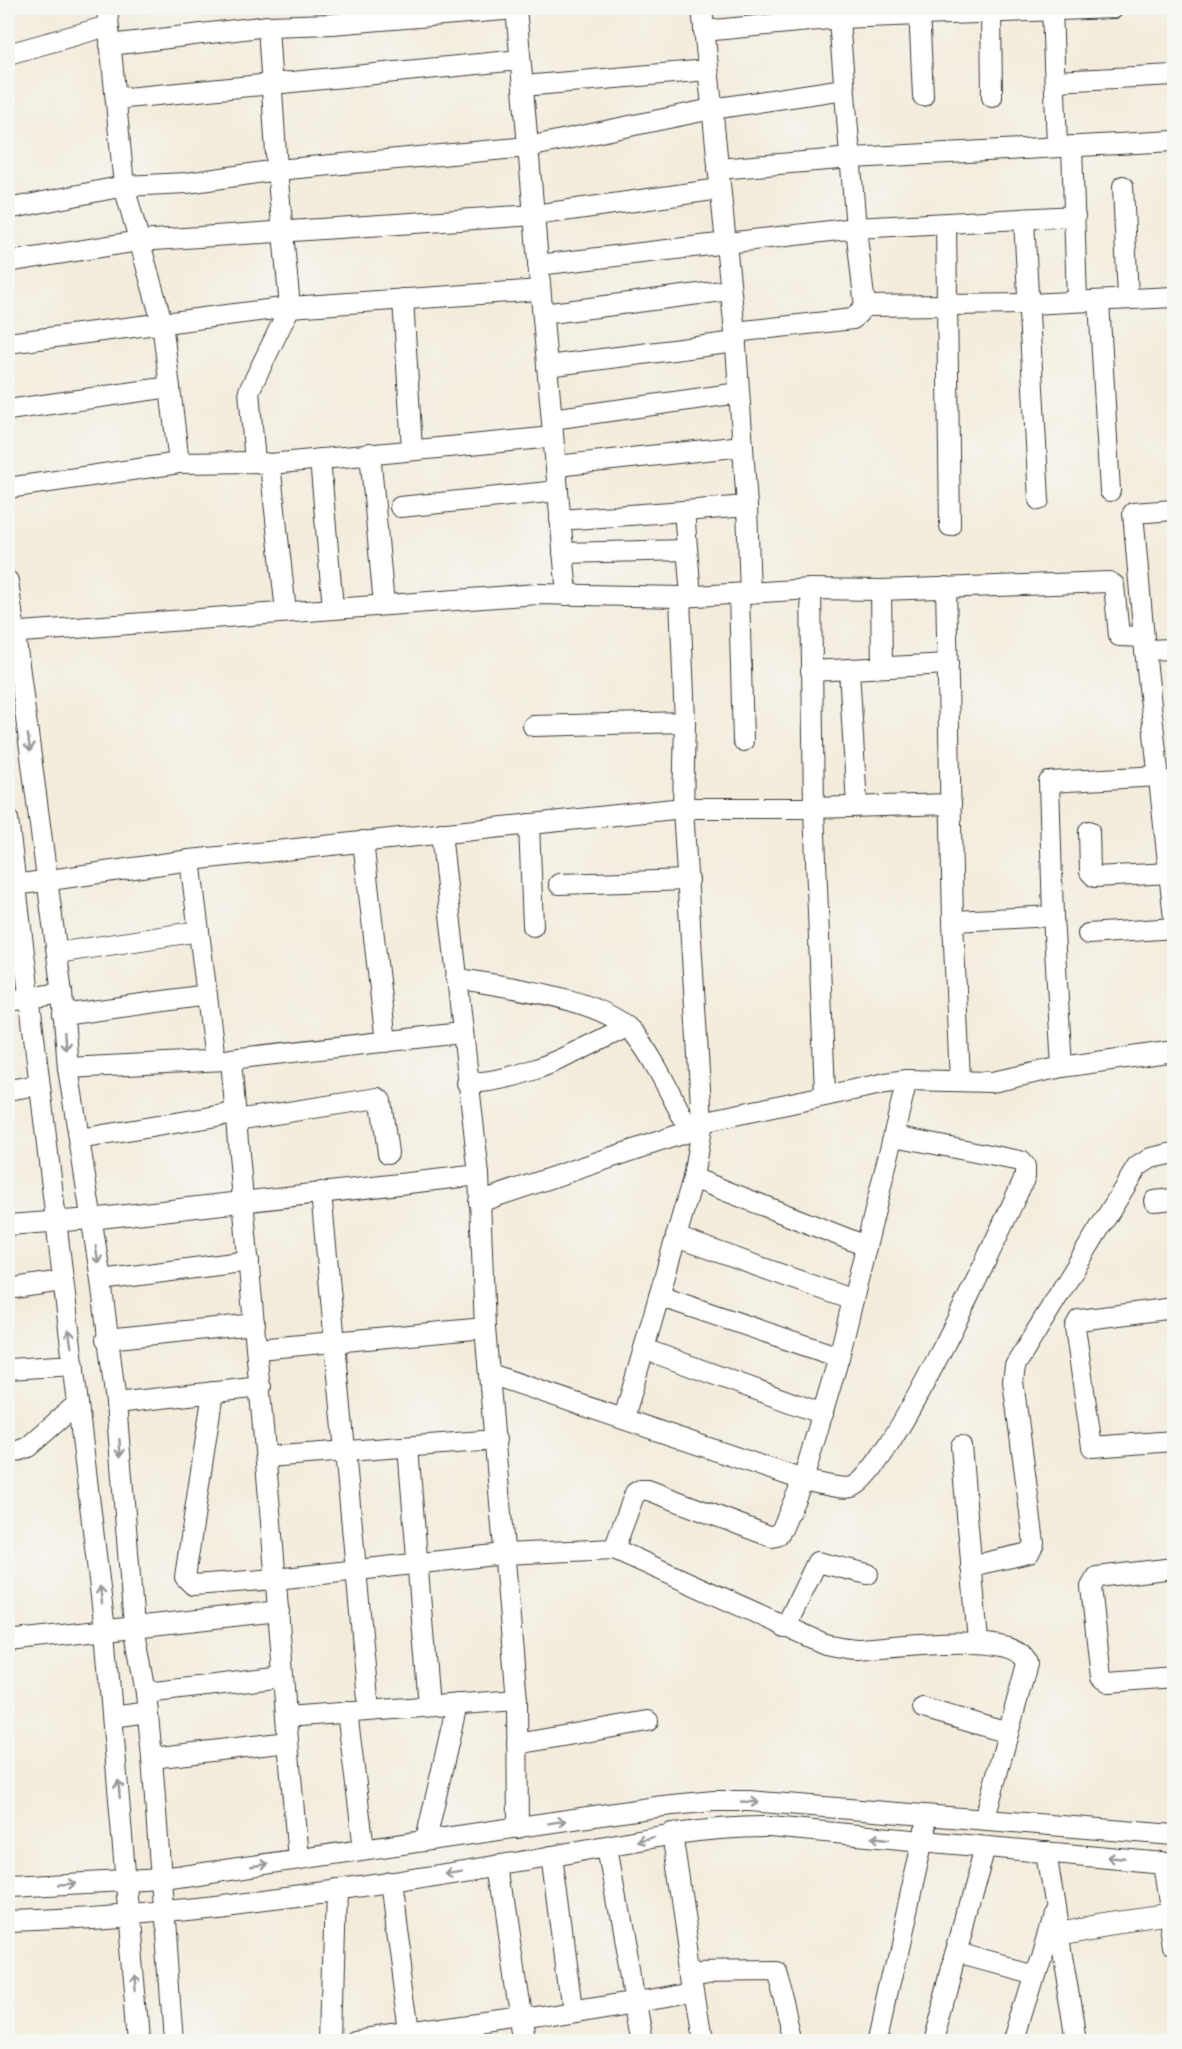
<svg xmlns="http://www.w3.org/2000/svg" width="1182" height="2049" viewBox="0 0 1182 2049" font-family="'IM FELL DW Pica',serif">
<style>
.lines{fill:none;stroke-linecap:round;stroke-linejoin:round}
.minor-casing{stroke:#3c3b39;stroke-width:22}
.minor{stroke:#fff;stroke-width:20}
.oneway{stroke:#999}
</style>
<rect width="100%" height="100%" fill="#f6f6f2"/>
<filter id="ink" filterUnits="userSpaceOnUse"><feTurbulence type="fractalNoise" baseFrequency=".0167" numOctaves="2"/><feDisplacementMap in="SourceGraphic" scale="12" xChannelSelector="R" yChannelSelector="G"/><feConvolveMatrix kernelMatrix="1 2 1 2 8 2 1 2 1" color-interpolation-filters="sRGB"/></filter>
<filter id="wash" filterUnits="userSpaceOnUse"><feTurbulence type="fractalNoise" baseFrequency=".008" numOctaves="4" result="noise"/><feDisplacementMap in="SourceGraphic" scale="24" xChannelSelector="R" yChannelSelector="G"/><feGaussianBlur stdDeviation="1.35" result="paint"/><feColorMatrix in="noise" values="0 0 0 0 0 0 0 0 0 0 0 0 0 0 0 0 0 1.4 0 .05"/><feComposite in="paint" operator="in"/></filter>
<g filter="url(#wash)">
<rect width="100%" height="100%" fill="#f3ecdb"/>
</g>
<g filter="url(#ink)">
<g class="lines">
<defs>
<g id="minor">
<path d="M107 8 124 186 162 322 179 463 255 462 270 464"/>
<path d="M516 8 567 595"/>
<path d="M702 8 735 332 853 319 865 306"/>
<path d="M838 8 856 228 865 306 1029 304 1174 297"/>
<path d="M919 8 923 96"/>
<path d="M991 8 992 97"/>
<path d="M1052 8 1057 147"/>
<path d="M704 31 839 18 1114 8"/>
<path d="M110 45 268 26 332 24 516 9"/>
<path d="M8 54 108 26"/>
<path d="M1055 81 1174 75"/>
<path d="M523 86 708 70"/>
<path d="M116 99 520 60"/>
<path d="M1072 146 1077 301"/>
<path d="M718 169 852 158 1174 141"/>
<path d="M1123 186 1128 299"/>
<path d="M8 209 124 186 187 183 277 170 528 147 712 109 844 89"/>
<path d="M1024 220 1039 500"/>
<path d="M946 225 950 526"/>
<path d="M8 262 139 241 534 215 720 189"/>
<path d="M538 265 856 228 1075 216"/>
<path d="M403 299 412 449"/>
<path d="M1099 301 1110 491"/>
<path d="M543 314 730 290"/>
<path d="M735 332 747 506"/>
<path d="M8 343 290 307 540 290"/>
<path d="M547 366 736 342"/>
<path d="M8 410 170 387"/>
<path d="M552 419 739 393"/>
<path d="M370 453 384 605"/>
<path d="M320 459 333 608"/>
<path d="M255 462 249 391 290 307 277 170 268 26"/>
<path d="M556 466 743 446"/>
<path d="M8 488 179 463"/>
<path d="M400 507 558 491"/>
<path d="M1174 510 1133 513 1145 650 1174 918"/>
<path d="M560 520 684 511"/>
<path d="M563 553 687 550"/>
<path d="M8 581 62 993 68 1068 101 1280 116 1403 134 1626 146 1693 152 1758 173 2042"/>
<path d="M946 587 953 921 960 1081"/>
<path d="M811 589 814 808 825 1094"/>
<path d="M881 590 882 667"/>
<path d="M739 594 743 741"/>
<path d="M691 596 684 511 747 506 750 594"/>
<path d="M286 612 270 464 553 437"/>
<path d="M8 633 537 594 680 597 811 589 881 590 1109 582 1114 585 1119 636 1144 637"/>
<path d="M1145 650 1174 649"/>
<path d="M849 669 857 806"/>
<path d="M811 671 948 664"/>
<path d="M533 726 685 722"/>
<path d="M8 819 105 1630 139 2042"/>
<path d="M529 824 533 926"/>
<path d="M1089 831 1090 872 1095 877 1170 873"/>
<path d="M441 833 479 1175 485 1328 517 1700 518 1828"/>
<path d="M363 841 386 1042"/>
<path d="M190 860 215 1060"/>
<path d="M559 884 689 880"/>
<path d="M8 886 190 860 683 808H814L951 804"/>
<path d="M1053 916 1062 1067"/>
<path d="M953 921 1053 916 1049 782 1159 776"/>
<path d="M1088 934 1174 928"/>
<path d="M57 953 199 931"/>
<path d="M456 978C502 987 606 997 636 1036 656 1061 674 1102 690 1131"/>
<path d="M8 1001 62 993"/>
<path d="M63 1015 207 995"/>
<path d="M461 1033 231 1059C249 1279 271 1497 286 1717L517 1700"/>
<path d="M68 1068 225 1060"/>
<path d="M467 1083C528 1081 574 1052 627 1027"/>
<path d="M8 1090 38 1085"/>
<path d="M236 1120 378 1098 381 1101 388 1153"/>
<path d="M79 1139 235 1113"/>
<path d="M693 1178 866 1246"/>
<path d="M321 1192 369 1710"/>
<path d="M1154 1201 1174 1199"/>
<path d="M479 1202 690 1131 702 1122 886 1083 907 1080 992 1082 1062 1067 1174 1051"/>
<path d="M8 1225 91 1219 479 1175"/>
<path d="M676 1237 853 1300"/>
<path d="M101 1280 249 1261"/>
<path d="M8 1289 62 1281"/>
<path d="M659 1296 839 1357"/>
<path d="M1174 1308 1079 1320 1075 1327 1092 1447 1174 1441"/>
<path d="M106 1339 255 1324"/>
<path d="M258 1349 485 1328"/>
<path d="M644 1349 823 1414"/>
<path d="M8 1369 74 1365"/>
<path d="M490 1374 803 1480 839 1357 907 1080"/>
<path d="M213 1392 185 1577 193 1585 276 1579 504 1554 614 1549 825 1644C836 1646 847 1649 858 1649 887 1648 1019 1628 1027 1664L985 1818"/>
<path d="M116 1403 261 1387"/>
<path d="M624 1418 693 1178 702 1122 683 808 685 722 680 597"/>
<path d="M961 1446 978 1641"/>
<path d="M408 1447 429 1706"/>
<path d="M8 1455 28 1447 78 1403"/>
<path d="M267 1457 496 1440"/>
<path d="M614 1549 635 1493 640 1490H648L772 1537 777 1536 782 1529 803 1480C814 1482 842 1490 852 1487 888 1477 1004 1222 1025 1177V1167L1020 1161 895 1136"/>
<path d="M971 1566 1029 1553 1034 1543 1013 1381 1015 1366 1137 1167 1151 1158 1174 1153"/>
<path d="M1174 1568 1097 1577 1091 1587 1101 1677 1109 1682 1174 1677"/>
<path d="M785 1628 817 1562 868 1574"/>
<path d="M8 1641 279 1611"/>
<path d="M146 1693 283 1677"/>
<path d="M923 1708 1008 1733"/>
<path d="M347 1712 364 1849"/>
<path d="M113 1717 148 1712"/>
<path d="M286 1717 298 1859"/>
<path d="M517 1744 648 1721"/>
<path d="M152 1758 288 1742"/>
<path d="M672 1833 703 2042"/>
<path d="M426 1840 457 1704"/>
<path d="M607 1846 641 2042"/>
<path d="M1046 1852 1076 2042"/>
<path d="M552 1856 572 2010"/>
<path d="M1162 1862 1174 1946"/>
<path d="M499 1865 525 2042"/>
<path d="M389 1882 410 2042"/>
<path d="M8 1887 163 1879 663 1806 714 1801H749L1174 1835"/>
<path d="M8 1921C180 1916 350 1890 520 1862 603 1848 685 1826 770 1827L1174 1864"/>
<path d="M1057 1932 1170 1914"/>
<path d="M956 1953 1033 1974"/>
<path d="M693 1971 776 1970 794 2042"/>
<path d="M333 2042 337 1890"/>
<path d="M357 2042 522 2019 695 1990"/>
<path d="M878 2042 925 1830"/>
<path d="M932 2042 985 1847"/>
<path d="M1013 2042 1052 1913"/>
</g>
</defs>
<!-- minor casing -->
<use href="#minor" class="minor-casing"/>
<!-- minor -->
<use href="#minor" class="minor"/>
</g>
<!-- one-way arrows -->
<defs><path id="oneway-shaft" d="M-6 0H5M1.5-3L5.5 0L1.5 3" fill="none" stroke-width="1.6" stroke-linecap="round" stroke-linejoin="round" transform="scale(1.5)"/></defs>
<g class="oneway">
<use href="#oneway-shaft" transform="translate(29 743) rotate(82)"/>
<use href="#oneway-shaft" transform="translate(65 1041) rotate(85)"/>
<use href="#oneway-shaft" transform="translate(97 1255) rotate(81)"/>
<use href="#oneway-shaft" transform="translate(70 1338) rotate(-98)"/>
<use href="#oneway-shaft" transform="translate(120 1448) rotate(86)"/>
<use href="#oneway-shaft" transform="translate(101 1595) rotate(-97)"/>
<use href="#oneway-shaft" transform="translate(119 1789) rotate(-95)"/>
<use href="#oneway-shaft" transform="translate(750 1802) rotate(3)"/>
<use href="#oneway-shaft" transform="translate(557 1822) rotate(-9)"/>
<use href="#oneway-shaft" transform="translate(880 1838) rotate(-174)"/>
<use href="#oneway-shaft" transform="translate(645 1839) rotate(169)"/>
<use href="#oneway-shaft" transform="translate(1116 1858) rotate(-175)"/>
<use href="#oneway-shaft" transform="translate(260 1865) rotate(-8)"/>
<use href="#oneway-shaft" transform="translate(453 1872) rotate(171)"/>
<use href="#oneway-shaft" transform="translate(66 1884) rotate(-3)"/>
<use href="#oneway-shaft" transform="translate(135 1983) rotate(-94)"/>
</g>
</g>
<!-- margin -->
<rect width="1182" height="2049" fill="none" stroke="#f6f6f2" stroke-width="30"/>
</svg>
